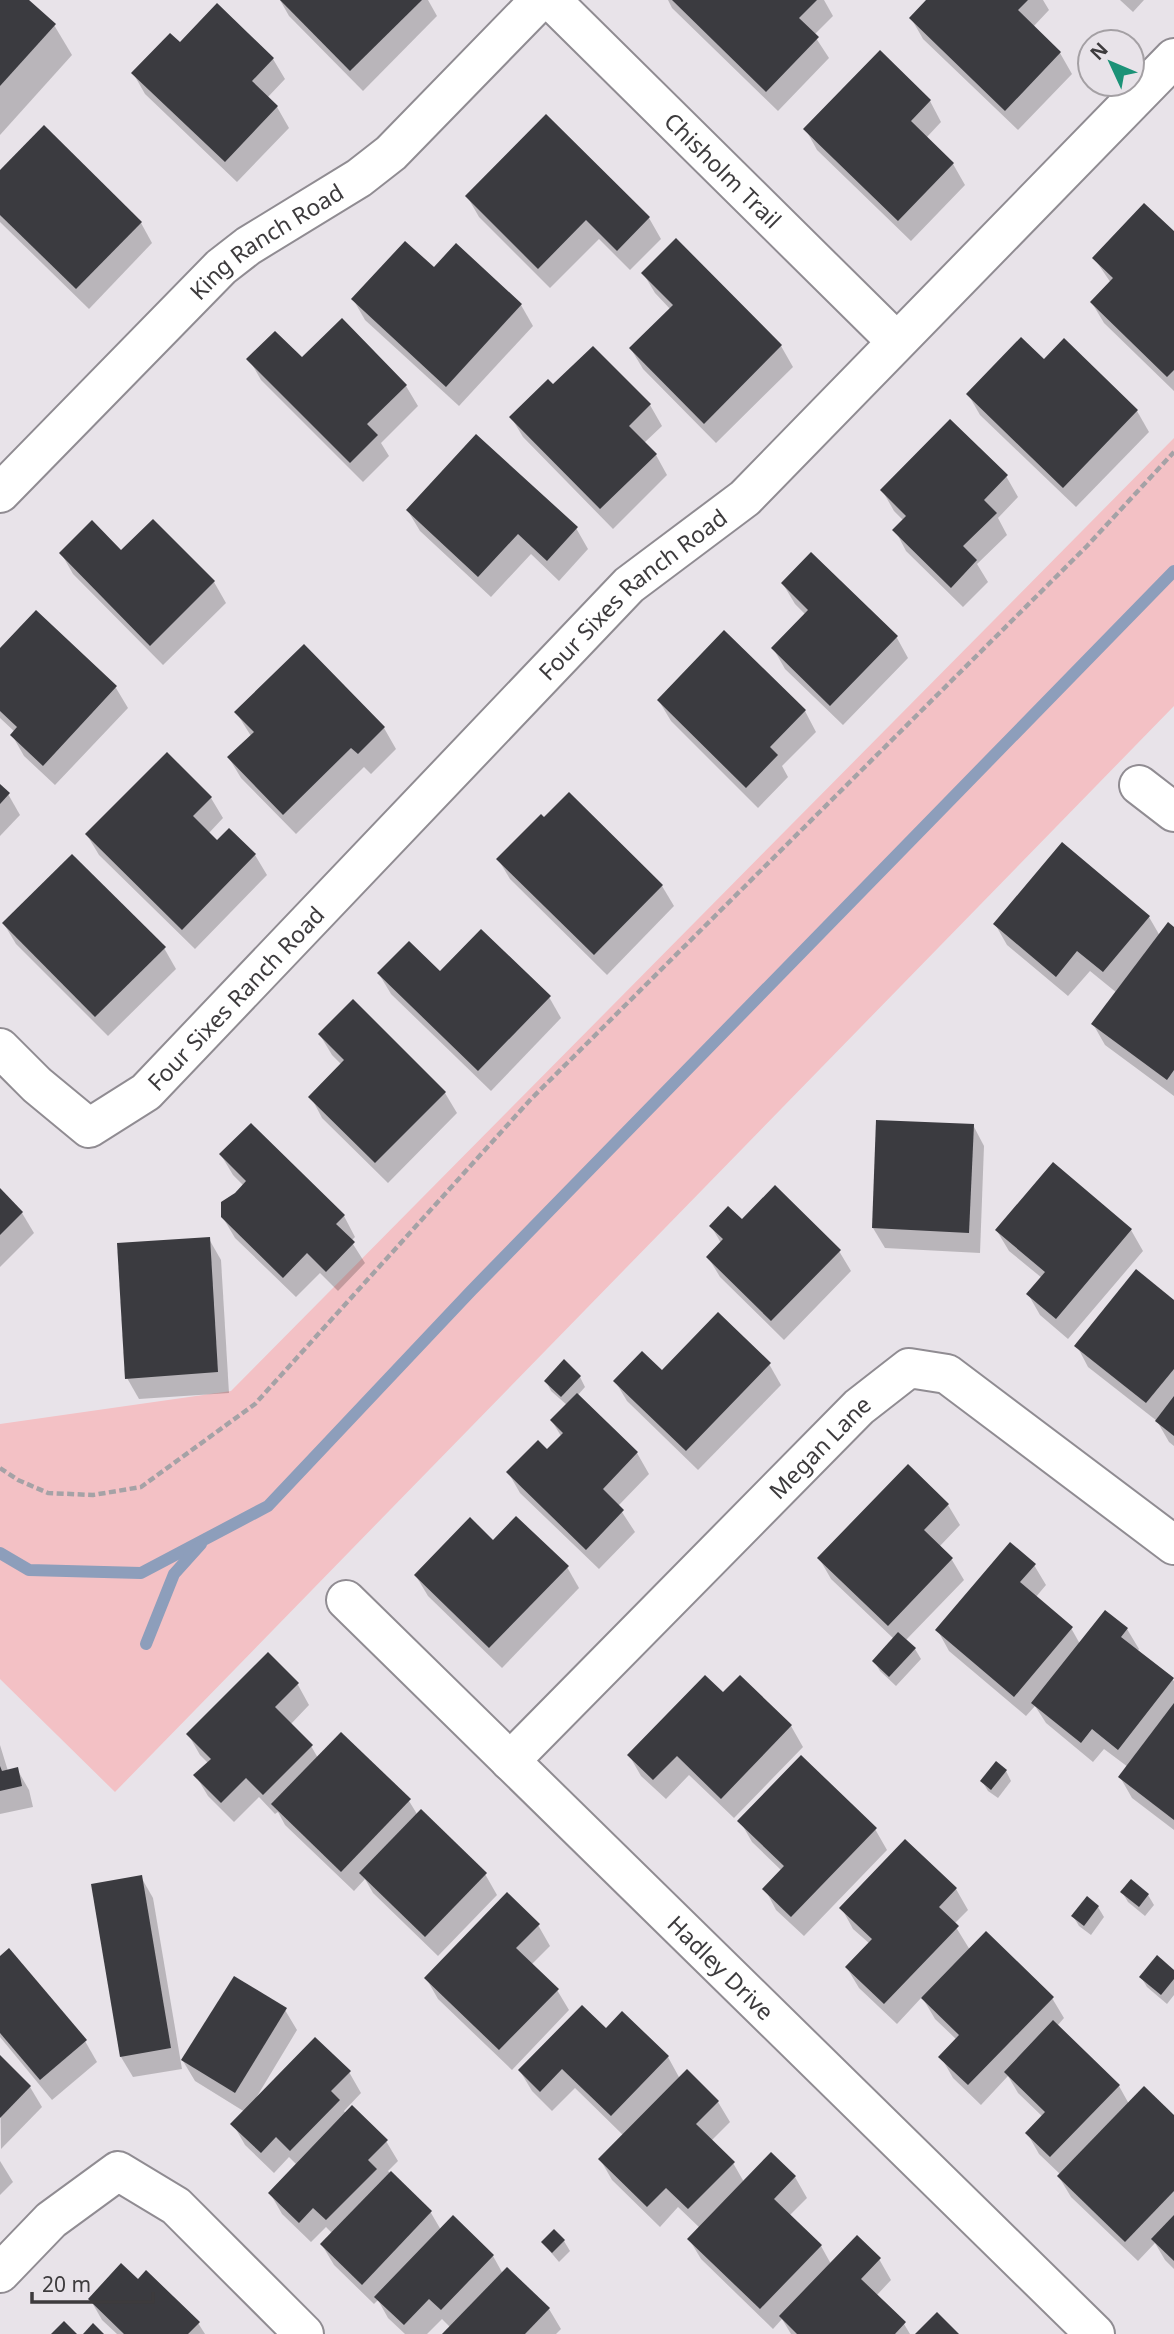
<svg xmlns="http://www.w3.org/2000/svg" width="1174" height="2334" viewBox="0 0 1174 2334" font-family="'Noto Sans',sans-serif">
<style>
.green{fill:#f3c1c5}
.shadow{fill:#0003}
.lines{fill:none;stroke-linecap:round;stroke-linejoin:round}
.stream{stroke:#8d9ebb;stroke-width:12}
.building{fill:#3b3b40}
.minor-casing{stroke:#908c92;stroke-width:42}
.path{stroke:#a5a2a6;stroke-width:4.5;stroke-dasharray:7 3.5;stroke-linecap:butt}
.minor{stroke:#fff;stroke-width:38}
.labels{text-anchor:middle;dominant-baseline:central;stroke-width:7;stroke-linejoin:round;paint-order:stroke}
.street-label{font-size:23px;fill:#3d3b3d;stroke:#e8e3e9}
</style>
<rect width="100%" height="100%" fill="#e8e3e9"/>
<!-- green -->
<path class="green" d="M1174 438V706L115 1792 0 1679V1424L231 1391Z"/>
<!-- shadow -->
<g class="shadow">
<path d="M0 0H26L54 25 72 55 0 135Z"/>
<path d="M280 0H428L437 16 363 91 289 16Z"/>
<path d="M668 0H824L833 16 814 35 829 58 778 111 672 8Z"/>
<path d="M929 0H1043L1049 10 1033 27 1060 53 1072 74 1018 130 923 39 911 18Z"/>
<path d="M1120 0H1144L1133 12Z"/>
<path d="M180 44 273 59 285 79 267 98 277 107 289 128 237 182 145 94 133 73Z"/>
<path d="M930 101 941 122 926 138 953 164 965 185 911 241 817 150 806 130Z"/>
<path d="M546 116 649 218 661 239 630 270 599 239 550 288 479 217 467 196Z"/>
<path d="M0 173 141 223 152 243 89 309 0 222Z"/>
<path d="M1174 234V391L1104 323 1092 303 1111 283 1094 258Z"/>
<path d="M676 241 781 346 793 367 716 443 643 369 631 349 671 310 655 293 643 273Z"/>
<path d="M434 269 521 305 533 326 459 406 365 320 353 299Z"/>
<path d="M593 348 650 405 662 426 644 443 656 455 667 475 613 529 523 437 511 417 553 387Z"/>
<path d="M249 359 302 360 406 386 418 406 381 443 389 456 363 482 261 380Z"/>
<path d="M1044 362 1137 411 1149 432 1076 507 980 415 968 394Z"/>
<path d="M1006 476 1018 497 998 518 1007 535 977 564 988 582 963 607 906 551 895 530 904 521 894 511 882 490Z"/>
<path d="M408 511 576 528 588 549 559 581 531 554 491 597 420 531Z"/>
<path d="M153 521 214 582 226 603 163 665 73 574 61 553H122Z"/>
<path d="M811 555 897 638 908 658 843 725 785 669 773 648 806 615 795 604 783 584Z"/>
<path d="M36 612 116 688 128 708 55 785 24 756 12 735 15 732 0 718V650Z"/>
<path d="M724 633 805 711 816 732 782 766 788 777 758 808 671 721 659 701Z"/>
<path d="M304 646 384 728 396 749 371 774 364 767 296 834 241 778 229 758 251 736 236 712Z"/>
<path d="M0 787 8 794 20 815 0 836Z"/>
<path d="M211 798 223 818 208 834 217 842 255 855 267 875 195 949 99 855 87 835Z"/>
<path d="M498 859 662 886 674 906 607 975 510 879Z"/>
<path d="M1149 917 1160 936 1174 929V1096L1105 1045 1093 1024 1117 993 1090 971 1068 996 1007 945 995 924Z"/>
<path d="M4 924 164 948 176 969 108 1036 16 944Z"/>
<path d="M379 974H440L549 997 561 1018 491 1091 391 994Z"/>
<path d="M320 1035 445 1093 457 1113 388 1183 322 1118 311 1097 342 1065 332 1055Z"/>
<path d="M973 1125 984 1146 980 1253 885 1248 873 1228Z"/>
<path d="M221 1155 344 1216 355 1237 351 1241 365 1263 338 1291 320 1273 296 1297 235 1238 222 1216 244 1186 233 1175Z"/>
<path d="M0 1191 22 1213 34 1233 0 1267Z"/>
<path d="M711 1226 839 1251 851 1271 784 1340 720 1277 708 1257 721 1243Z"/>
<path d="M1131 1230 1143 1251 1068 1339 1040 1315 1028 1294 1042 1278 1009 1251 997 1231Z"/>
<path d="M209 1239 221 1260 229 1393 139 1399 127 1378Z"/>
<path d="M1174 1302V1446L1169 1442 1157 1421 1088 1367 1077 1346Z"/>
<path d="M769 1364 781 1385 698 1470 627 1401 615 1381 662 1373Z"/>
<path d="M580 1377 585 1387 577 1396 637 1453 649 1474 618 1506 635 1532 599 1569 520 1493 508 1472 547 1451 561 1436 552 1421 567 1405 551 1391 546 1381Z"/>
<path d="M948 1505 960 1525 939 1547 952 1560 964 1580 905 1641 915 1649 921 1659 896 1686 880 1671 874 1661 894 1639 831 1579 819 1558Z"/>
<path d="M493 1542 567 1567 579 1588 502 1668 428 1596 416 1576Z"/>
<path d="M1034 1565 1046 1585 1035 1598 1071 1628 1080 1644 1127 1629 1139 1649 1137 1652 1174 1681V1830L1132 1798 1120 1777 1128 1767 1104 1749 1093 1762 1046 1723 1035 1706 1026 1716 949 1651 938 1631Z"/>
<path d="M268 1654 298 1685 309 1705 290 1725 311 1746 318 1758 409 1801 417 1814 485 1874 497 1895 438 1956 373 1893 365 1879 354 1891 285 1825 278 1812 275 1814 259 1797 234 1822 208 1796 196 1776 208 1763 200 1755 188 1734Z"/>
<path d="M740 1677 791 1726 803 1747 734 1818 689 1775 666 1799 641 1776 629 1755 723 1695Z"/>
<path d="M0 1745 8 1771 17 1769 29 1790 33 1807 0 1814Z"/>
<path d="M1006 1771 1011 1781 998 1798 988 1791 982 1781Z"/>
<path d="M740 1821 875 1829 887 1850 804 1936 776 1910 765 1889 782 1871 752 1842Z"/>
<path d="M905 1842 956 1889 968 1910 954 1924 970 1950 1052 1998 1064 2018 1057 2026 1119 2086 1129 2104 1174 2118V2269L1165 2260 1155 2243 1138 2261 1071 2197 1059 2177 1061 2175 1039 2154 1027 2133 1043 2117 1018 2093 1008 2076 981 2105 953 2078 941 2057 957 2040 935 2019 922 1997 897 2024 859 1988 847 1968 870 1944 853 1929 842 1909Z"/>
<path d="M141 1877 153 1898 182 2069 133 2077 121 2057Z"/>
<path d="M1122 1892 1148 1895 1154 1905 1145 1916 1128 1902Z"/>
<path d="M1098 1907 1104 1917 1091 1935 1079 1926 1073 1916Z"/>
<path d="M538 1925 550 1946 531 1965 557 1990 569 2010 512 2070 438 1999 426 1978Z"/>
<path d="M0 1958 85 2041 97 2062 52 2100 0 2037Z"/>
<path d="M1174 1972V1995L1167 2004 1147 1987 1141 1977Z"/>
<path d="M285 2010 297 2030 256 2098 349 2072 361 2093 344 2111 346 2114 386 2141 398 2161 388 2171 431 2213 441 2230 493 2256 503 2274 549 2309 561 2329 556 2334H445L451 2328 442 2319 427 2334H405L388 2318 378 2300 374 2304 334 2265 322 2245 333 2234 326 2227 311 2242 282 2214 270 2193 297 2165 289 2157 274 2173 245 2145 233 2124 245 2112 195 2081 183 2061Z"/>
<path d="M606 2031 668 2057 680 2079 718 2102 730 2122 711 2141 733 2163 744 2182 795 2177 807 2198 789 2216 821 2246 831 2264 879 2259 891 2280 876 2296 904 2324 910 2334H791L782 2319 773 2329 701 2259 689 2239 700 2228 678 2207 660 2227 612 2180 600 2159 624 2136 575 2088 552 2111 532 2091 520 2071Z"/>
<path d="M0 2058 30 2087 42 2107 1 2149Z"/>
<path d="M0 2161 13 2182 0 2195Z"/>
<path d="M564 2241 570 2251 559 2262 543 2243Z"/>
<path d="M138 2282 198 2323 205 2334H117L102 2320 90 2299Z"/>
</g>
<g class="lines">
<!-- stream -->
<g class="stream">
<path d="M0 1553 29 1570 141 1573 268 1506 471 1291 1174 571"/>
<path d="M146 1644 174 1574 201 1544"/>
</g>
</g>
<!-- building -->
<g class="building">
<path d="M0 0H29L56 24 0 86Z"/>
<path d="M280 0H422L350 71Z"/>
<path d="M672 0H817L799 18 819 37 766 92Z"/>
<path d="M926 0H1028L1018 10 1061 52 1005 111 909 18Z"/>
<path d="M217 3 274 58 252 81 278 106 225 162 131 73 170 33 180 42Z"/>
<path d="M880 50 931 100 911 121 954 163 898 221 803 129Z"/>
<path d="M546 114 650 217 617 251 586 220 538 269 465 196Z"/>
<path d="M44 125 142 222 76 289 0 215V170Z"/>
<path d="M1144 203 1174 231V370L1167 377 1090 302 1113 278 1092 258Z"/>
<path d="M676 238 782 345 704 424 629 348 673 305 641 273Z"/>
<path d="M405 241 434 267 456 243 522 304 446 387 351 299Z"/>
<path d="M342 318 407 385 367 424 378 435 350 463 246 359 275 331 302 357Z"/>
<path d="M1021 337 1044 359 1064 338 1138 410 1063 488 966 394Z"/>
<path d="M593 346 651 404 629 426 657 454 600 509 509 417 548 379 553 384Z"/>
<path d="M950 419 1008 475 984 500 997 513 963 546 977 560 951 588 892 530 906 516 880 490Z"/>
<path d="M476 434 578 527 547 561 518 534 478 577 406 510Z"/>
<path d="M153 519 215 581 150 646 59 553 92 520 121 550Z"/>
<path d="M811 552 898 636 830 706 771 648 808 610 781 583Z"/>
<path d="M36 610 117 686 43 766 10 735 17 727 0 711V648Z"/>
<path d="M724 630 806 710 770 747 778 755 746 788 657 700Z"/>
<path d="M304 644 385 727 358 754 351 748 283 815 227 757 254 732 234 712Z"/>
<path d="M167 752 212 797 193 816 217 840 229 828 256 854 182 930 85 834Z"/>
<path d="M0 784 10 793 0 804Z"/>
<path d="M569 792 663 885 594 955 496 859 541 814 544 817Z"/>
<path d="M1062 842 1150 916 1103 972 1077 951 1056 977 993 924Z"/>
<path d="M72 854 166 947 95 1017 2 923Z"/>
<path d="M1168 922 1174 927V1070L1167 1080 1091 1024Z"/>
<path d="M481 929 551 996 478 1071 377 973 409 941 440 971Z"/>
<path d="M353 999 446 1092 375 1163 308 1097 344 1060 318 1034Z"/>
<path d="M876 1120 974 1124 969 1233 872 1228Z"/>
<path d="M251 1123 345 1215 336 1224 355 1242 326 1272 307 1253 283 1278 221 1217V1202L235 1193 246 1181 219 1154Z"/>
<path d="M1053 1162 1132 1229 1056 1319 1026 1294 1045 1272 995 1230Z"/>
<path d="M775 1185 841 1250 771 1321 706 1257 723 1239 709 1226 728 1206 742 1219Z"/>
<path d="M0 1188 23 1212 0 1235Z"/>
<path d="M210 1237 218 1372 125 1379 117 1243Z"/>
<path d="M1136 1269 1174 1300V1369L1146 1403 1074 1346Z"/>
<path d="M718 1312 771 1363 686 1451 613 1381 642 1351 662 1370Z"/>
<path d="M564 1359 581 1376 561 1397 544 1381Z"/>
<path d="M577 1393 638 1452 603 1489 624 1510 586 1550 506 1472 538 1440 547 1449 563 1433 550 1420Z"/>
<path d="M1174 1396V1436L1155 1421Z"/>
<path d="M908 1464 949 1504 924 1530 953 1558 888 1626 817 1558Z"/>
<path d="M516 1516 569 1566 489 1648 414 1575 470 1517 493 1540Z"/>
<path d="M1010 1542 1036 1564 1020 1582 1073 1627 1014 1697 935 1630Z"/>
<path d="M1105 1610 1128 1628 1121 1637 1174 1678 1118 1750 1092 1729 1081 1743 1031 1703Z"/>
<path d="M898 1632 916 1648 889 1677 872 1661Z"/>
<path d="M268 1652 299 1683 275 1707 313 1745 263 1795 246 1778 221 1803 193 1775 211 1759 186 1734Z"/>
<path d="M705 1675 723 1692 740 1675 792 1725 721 1799 677 1756 653 1780 627 1755Z"/>
<path d="M1174 1703V1820L1118 1777Z"/>
<path d="M341 1732 411 1799 341 1872 271 1804Z"/>
<path d="M801 1755 877 1828 791 1917 762 1889 784 1866 737 1821Z"/>
<path d="M996 1761 1007 1770 991 1790 980 1781Z"/>
<path d="M0 1766 2 1771 18 1767 22 1786 0 1791Z"/>
<path d="M421 1809 487 1873 425 1937 359 1873Z"/>
<path d="M905 1839 957 1888 939 1907 959 1926 884 2004 845 1967 872 1939 839 1908Z"/>
<path d="M142 1875 171 2048 120 2057 91 1884Z"/>
<path d="M1131 1879 1149 1894 1139 1907 1120 1892Z"/>
<path d="M507 1892 540 1924 516 1948 559 1989 499 2050 424 1978Z"/>
<path d="M1087 1896 1099 1906 1084 1926 1071 1916Z"/>
<path d="M986 1931 1054 1997 968 2085 938 2057 959 2035 921 1998Z"/>
<path d="M9 1948 87 2040 40 2080 0 2033V1956Z"/>
<path d="M1157 1955 1174 1970V1979L1161 1995 1139 1977Z"/>
<path d="M234 1976 287 2008 235 2093 181 2060Z"/>
<path d="M582 2005 606 2028 622 2011 669 2056 611 2116 562 2069 540 2092 518 2070Z"/>
<path d="M1053 2020 1120 2085 1050 2157 1025 2133 1045 2112 1004 2072Z"/>
<path d="M315 2037 351 2071 331 2091 340 2100 290 2151 276 2137 261 2153 230 2124Z"/>
<path d="M0 2055 31 2086 0 2118Z"/>
<path d="M687 2069 719 2101 696 2124 735 2162 688 2209 666 2188 647 2207 598 2159Z"/>
<path d="M1144 2086 1174 2115V2191L1125 2242 1057 2176Z"/>
<path d="M352 2105 388 2140 368 2160 377 2169 326 2220 313 2208 299 2223 268 2193Z"/>
<path d="M771 2152 796 2176 774 2199 822 2245 760 2309 687 2239Z"/>
<path d="M391 2171 432 2211 362 2285 320 2244Z"/>
<path d="M453 2215 494 2255 441 2310 429 2299 404 2325 374 2297Z"/>
<path d="M1174 2215V2261L1151 2239Z"/>
<path d="M554 2229 565 2240 552 2253 541 2242Z"/>
<path d="M857 2235 881 2258 861 2279 906 2322 895 2334H797L779 2316Z"/>
<path d="M121 2263 138 2279 146 2270 200 2322 188 2334H124L88 2299Z"/>
<path d="M507 2267 550 2308 525 2334H442Z"/>
<path d="M937 2312 959 2334H915Z"/>
<path d="M64 2321 77 2334H51Z"/>
<path d="M93 2323 104 2334H83Z"/>
</g>
<g class="lines">
<defs>
<g id="minor">
<path id="s1" d="M551 0 896 341"/>
<path id="s2" d="M0 493 221 267 248 246 359 178 391 153 540 0"/>
<path d="M1139 785 1174 812"/>
<path id="s3" d="M0 1048 37 1085 89 1128 146 1092 629 585 745 498 1174 58"/>
<path id="s4" d="M346 1600 1095 2334"/>
<path id="s5" d="M510 1761 859 1407 909 1368 947 1374 1174 1545"/>
<path d="M0 2273 51 2220 118 2171 176 2206 304 2334"/>
</g>
</defs>
<!-- minor casing -->
<use href="#minor" class="minor-casing"/>
<!-- path -->
<path class="path" d="M0 1468 18 1480 48 1493 93 1495 141 1487 255 1404 531 1099 1087 546 1174 452"/>
<!-- minor -->
<use href="#minor" class="minor"/>
</g>
<g class="labels">
<!-- street labels -->
<g class="street-label">
<text stroke="none"><textPath href="#s1" startOffset="242">Chisholm Trail</textPath></text>
<text stroke="none"><textPath href="#s2" startOffset="368">King Ranch Road</textPath></text>
<text stroke="none"><textPath href="#s3" startOffset="884">Four Sixes Ranch Road</textPath></text>
<text stroke="none"><textPath href="#s3" startOffset="317">Four Sixes Ranch Road</textPath></text>
<text stroke="none"><textPath href="#s5" startOffset="441">Megan Lane</textPath></text>
<text stroke="none"><textPath href="#s4" startOffset="525">Hadley Drive</textPath></text>
</g>
</g>
<!-- north arrow -->
<g transform="translate(1111 63) rotate(314)"><circle r="33" fill="#e8e3e9" stroke="#a4a0a4" stroke-width="2"/>
<path d="M0-5L12 26L0 18L-12 26Z" fill="#1b9277"/>
<text y="-10" font-size="19" font-weight="bold" text-anchor="middle" fill="#3d3b3d">N</text>
</g>
<!-- scale -->
<path d="M32 2292v10h121v-10" fill="none" stroke="#3d3b3d" stroke-width="3.5"/>
<text x="42" y="2292" font-size="21" fill="#3d3b3d" stroke="#e8e3e9" stroke-width="5" paint-order="stroke">20 m</text>
</svg>
